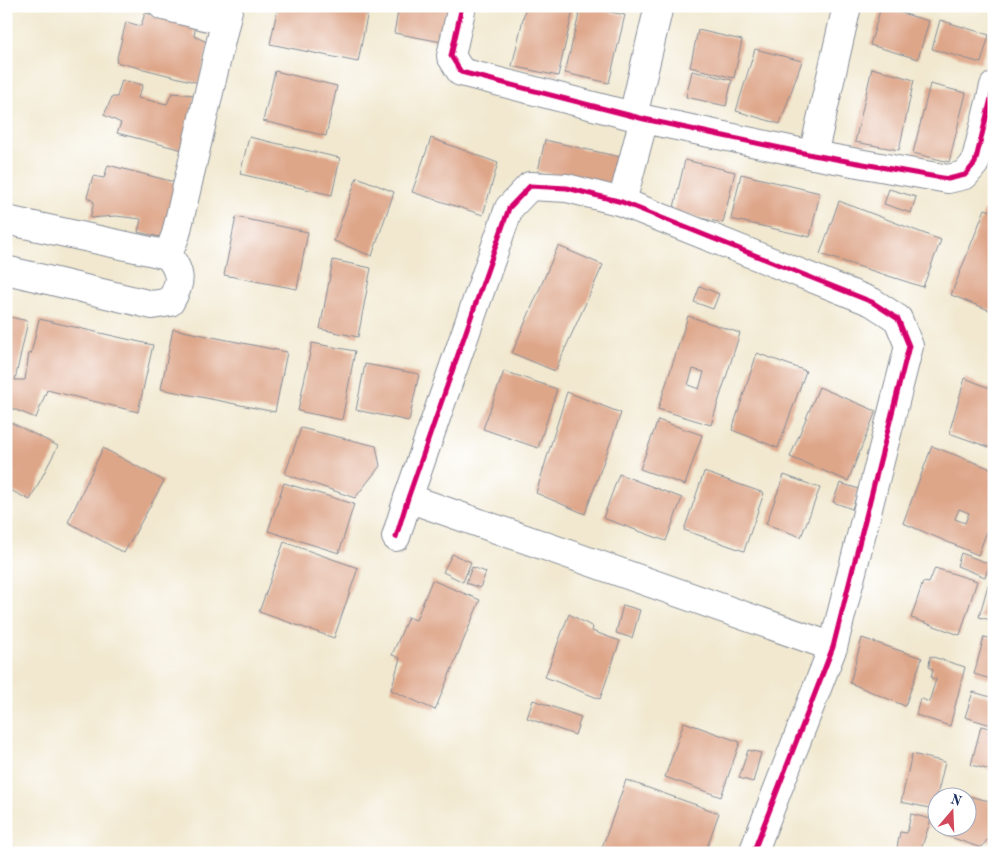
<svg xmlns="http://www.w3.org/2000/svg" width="1000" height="859" viewBox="0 0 1000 859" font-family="'Old Standard TT',serif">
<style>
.building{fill:#dea689;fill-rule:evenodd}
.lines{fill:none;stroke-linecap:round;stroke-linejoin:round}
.minor-casing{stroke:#868c96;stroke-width:30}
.minor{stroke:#fff;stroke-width:28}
.cycleway-casing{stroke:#fff;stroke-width:8}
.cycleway{stroke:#d6006c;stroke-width:5}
</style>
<rect width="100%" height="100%" fill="#fff"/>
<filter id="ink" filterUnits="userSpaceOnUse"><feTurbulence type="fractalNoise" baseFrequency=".02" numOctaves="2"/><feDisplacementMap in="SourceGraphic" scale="10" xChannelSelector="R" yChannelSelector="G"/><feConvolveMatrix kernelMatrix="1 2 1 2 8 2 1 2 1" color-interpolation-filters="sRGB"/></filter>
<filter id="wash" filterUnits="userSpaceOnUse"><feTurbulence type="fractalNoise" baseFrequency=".0096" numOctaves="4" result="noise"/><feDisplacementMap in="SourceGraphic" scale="20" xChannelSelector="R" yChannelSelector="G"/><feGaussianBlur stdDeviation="1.12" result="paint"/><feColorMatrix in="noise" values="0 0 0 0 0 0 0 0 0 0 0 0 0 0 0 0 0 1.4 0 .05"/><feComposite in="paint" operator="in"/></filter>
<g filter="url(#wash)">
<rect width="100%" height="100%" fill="#f1e8cf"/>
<g id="blocks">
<!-- building -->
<g class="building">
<path d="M278 6H369L358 62 270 44Z"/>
<path d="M399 6H449L442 42 394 33Z"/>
<path d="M526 6H574L558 76 512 66Z"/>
<path d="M581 6 625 15 609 83 565 73Z"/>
<path d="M881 7 929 21 918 59 870 45Z"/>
<path d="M145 13 196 24 194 36 209 43 199 83 116 62 126 22 141 26Z"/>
<path d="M940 20 989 35 981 63 932 49Z"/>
<path d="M698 30 742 40 734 78 690 67Z"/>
<path d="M755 49 802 61 780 124 736 111Z"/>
<path d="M872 68 914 80 899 150 855 142Z"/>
<path d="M275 71 337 86 326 136 263 121Z"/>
<path d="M692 71 732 80 726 106 686 97Z"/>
<path d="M122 80 143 85 138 98 167 104 172 93 195 95 183 150 117 133 121 123 104 115 112 97H117Z"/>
<path d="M930 84 966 93 949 162 913 153Z"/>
<path d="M249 137 340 158 332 195 240 174Z"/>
<path d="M431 138 498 163 483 215 412 192Z"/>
<path d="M545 140 620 157 613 189 538 171Z"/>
<path d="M685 160 735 172 723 223 673 212Z"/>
<path d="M108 165 186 185 169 239 138 232 141 219 116 216 90 218 94 202 87 197 93 176 104 178Z"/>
<path d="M741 174 820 193 810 237 731 219Z"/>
<path d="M357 177 394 192 372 256 334 241Z"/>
<path d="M889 189 916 197 911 213 884 204Z"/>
<path d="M839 201 941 240 923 287 820 254Z"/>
<path d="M985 209 994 212V312L951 295Z"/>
<path d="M236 217 308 232 297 289 224 275Z"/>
<path d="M558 246 603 265 555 371 512 353Z"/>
<path d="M333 260 371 268 358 337 320 329Z"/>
<path d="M700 286 719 294 713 309 694 302Z"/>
<path d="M6 316 28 321 15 380H25L29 353 31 354 39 319 153 345 138 412 47 390 36 418 6 406V380H13L6 378Z"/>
<path d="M688 316 740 333 711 425 658 409ZM693 369 704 372 699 389 688 385Z"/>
<path d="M173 329 287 352 275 412 161 389Z"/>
<path d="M312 343 355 351 342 420 298 411Z"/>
<path d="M757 353 806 371 778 448 732 430Z"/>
<path d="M365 364 419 374 409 421 356 410Z"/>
<path d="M504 371 557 389 538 448 483 429Z"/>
<path d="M965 378 994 390V449L949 433Z"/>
<path d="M819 387 876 411 848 481 790 457Z"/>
<path d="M567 392 621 413 585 514 536 493Z"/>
<path d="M6 420 58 446 30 500 6 488Z"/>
<path d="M658 420 702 435 685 485 640 469Z"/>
<path d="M301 428 376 446 380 466 355 498 285 474Z"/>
<path d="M932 446 994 470V513L978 555 903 523ZM959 509 969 513 965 523 955 519Z"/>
<path d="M103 448 164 481 124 553 68 522Z"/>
<path d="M704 472 764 493 744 551 684 530Z"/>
<path d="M619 474 682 498 666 541 603 518Z"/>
<path d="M784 475 820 488 801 537 766 524Z"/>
<path d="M284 483 354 504 339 553 268 531Z"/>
<path d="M840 483 859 489 852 509 833 502Z"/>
<path d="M284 542 358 568 334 638 259 612Z"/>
<path d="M961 553 990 564 985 577 957 566Z"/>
<path d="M452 554 471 562 463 582 443 572Z"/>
<path d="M472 567 486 572 480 588 466 583Z"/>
<path d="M935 568 977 581 960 635 911 618 923 582 929 583Z"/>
<path d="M432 580 480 600 435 710 391 690 400 658 392 655 408 617 416 620Z"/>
<path d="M988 585 994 587V621L979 617Z"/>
<path d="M623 605 640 610 632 638 616 633Z"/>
<path d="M569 614 593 627 592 631 620 641 600 699 545 677Z"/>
<path d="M984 637 994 639V680L974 674Z"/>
<path d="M862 638 922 658 905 706 850 683Z"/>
<path d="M930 656 965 667 950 726 916 715 920 698 929 702 936 679 931 678 933 670 929 667Z"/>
<path d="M973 692 994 698V726L965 717Z"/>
<path d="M533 700 581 717 575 735 527 718Z"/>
<path d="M684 722 740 742 721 797 665 777Z"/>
<path d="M981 726 994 729V771L971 765Z"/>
<path d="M748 750 761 753 753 782 739 778Z"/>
<path d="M912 754 945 762 934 809 901 802Z"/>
<path d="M626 780 719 813 705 853H600Z"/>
<path d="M968 796 994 802V842L987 840 981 848 945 835V826H968Z"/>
<path d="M911 814 931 819 920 853H896L900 832 907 833Z"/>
</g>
</g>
</g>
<g filter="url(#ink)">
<use href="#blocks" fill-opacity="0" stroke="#868c96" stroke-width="1"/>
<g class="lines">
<defs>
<g id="minor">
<path d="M163 6 225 21"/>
<path d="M462 6 451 56 461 72 644 119 813 155 948 179 965 175 975 163 994 86"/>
<path d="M633 116 659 6"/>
<path d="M813 155 847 6"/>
<path d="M622 202 644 119"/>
<path d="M6 220 168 255 176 234 229 6"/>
<path d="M6 270 152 305 170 302C182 282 182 273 168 255"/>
<path d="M408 498 833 647"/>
<path d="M396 537 408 498 509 208 530 186 567 188 622 202 872 302 898 319 909 346 833 647 753 853"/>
</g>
</defs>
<!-- minor casing -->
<use href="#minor" class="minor-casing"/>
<!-- minor -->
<use href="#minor" class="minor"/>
<defs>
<g id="cycleway">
<path d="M462 6 451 56 461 72 644 119 813 155 948 179 965 175 975 163 994 86"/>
<path d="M396 537 408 498 509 208 530 186 567 188 622 202 872 302 898 319 909 346 833 647 753 853"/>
</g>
</defs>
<!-- cycleway casing -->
<use href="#cycleway" class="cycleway-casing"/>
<!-- cycleway -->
<use href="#cycleway" class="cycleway"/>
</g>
</g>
<!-- margin -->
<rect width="1000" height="859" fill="none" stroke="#fff" stroke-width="25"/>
<!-- north arrow -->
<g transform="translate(952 812) rotate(19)"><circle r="24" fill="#ffffff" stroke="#a4acbf"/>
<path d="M0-4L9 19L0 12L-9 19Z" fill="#d1495b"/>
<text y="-8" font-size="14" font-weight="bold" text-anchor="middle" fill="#1b2f5e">N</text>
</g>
</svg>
